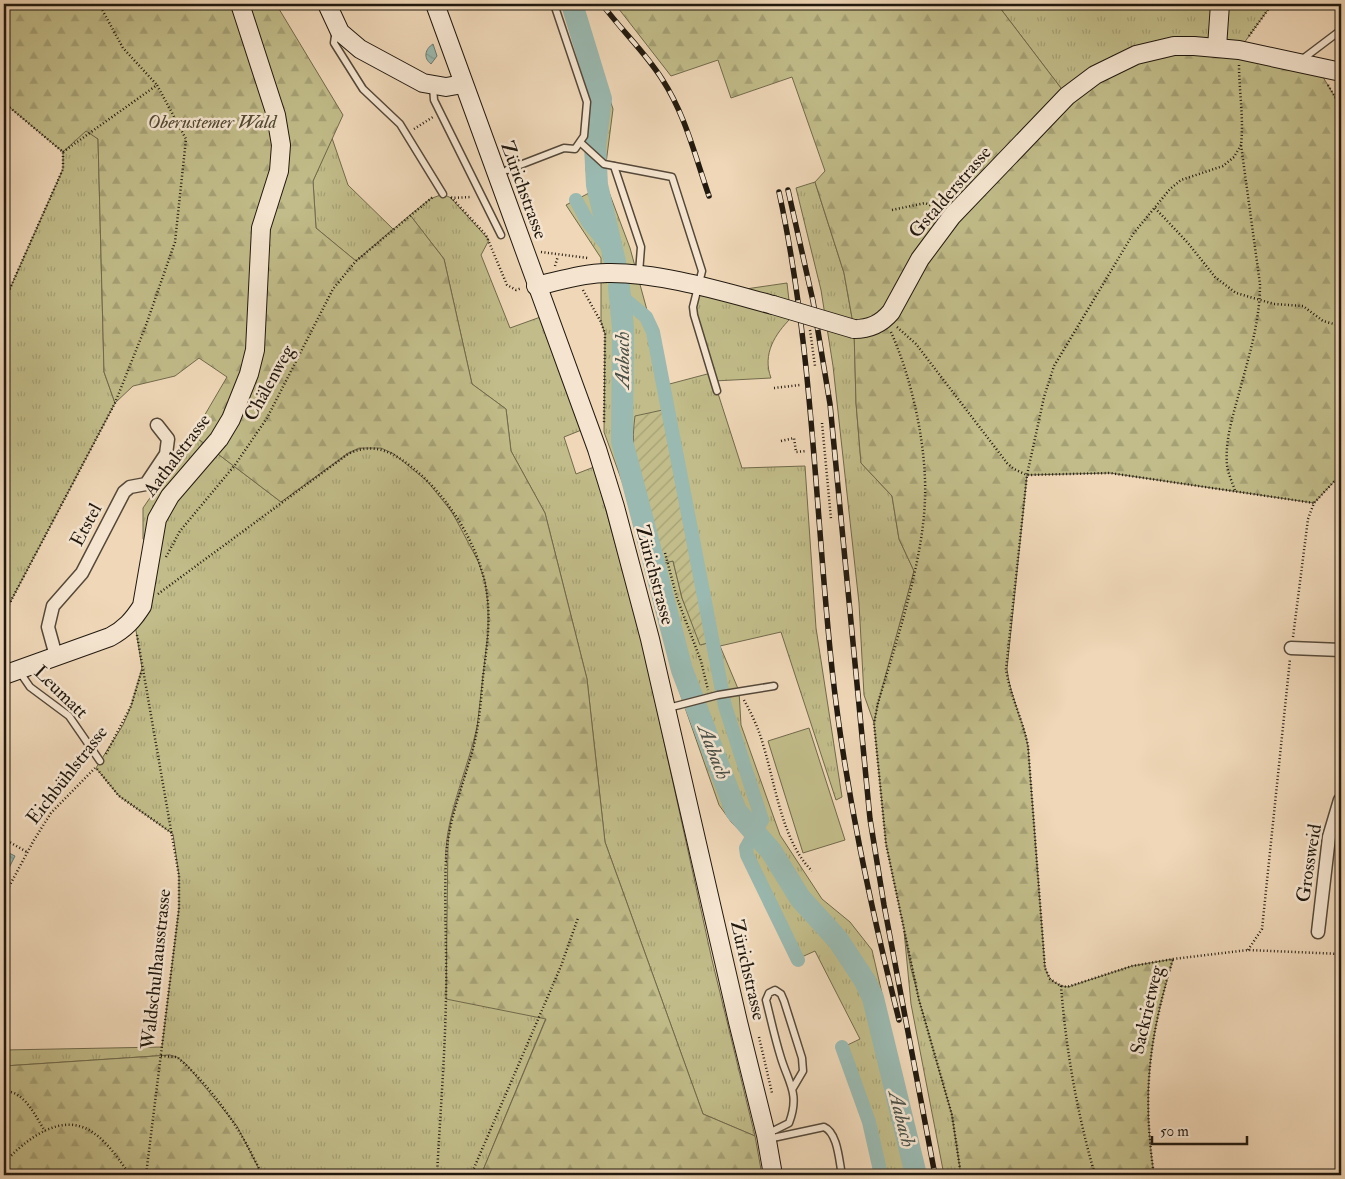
<svg xmlns="http://www.w3.org/2000/svg" width="1345" height="1179" viewBox="0 0 1345 1179" font-family="'IM FELL Double Pica',serif">
<style>
.grass{fill:url(#grass-tufts);stroke:#716a4c;fill-rule:evenodd}
.forest{fill:url(#forest-firs);stroke:#716a4c}
.garden{fill:url(#garden-furrows);stroke:#716a4c}
.pitch{fill:#c1bc89;stroke:#716a4c}
.water{fill:url(#water-waves);stroke:#6a7970}
.lines{fill:none;stroke-linecap:round;stroke-linejoin:round}
.canal{stroke:#9ab9b0;stroke-width:14}
.river{stroke:#9ab9b0;stroke-width:22}
.lane-casing{stroke:#544839;stroke-width:9}
.street-casing{stroke:#544839;stroke-width:15}
.secondary-casing{stroke:#21190f;stroke-width:20}
.path{stroke:#21190f;stroke-width:2.5;stroke-dasharray:1 2.5;stroke-linecap:butt}
.lane{stroke:#f5e5d0;stroke-width:6}
.street{stroke:#f5e5d0;stroke-width:12}
.secondary{stroke:#f5e5d0;stroke-width:18}
.rail-casing{stroke:#21190f;stroke-width:5.5}
.rail{stroke:#f5e5d0;stroke-width:4;stroke-dasharray:11;stroke-linecap:butt}
.secondary-bridge-casing{stroke:#21190f;stroke-width:20;stroke-linecap:butt}
.secondary-bridge{stroke:#f5e5d0;stroke-width:18}
.labels{text-anchor:middle;dominant-baseline:central;stroke-width:5;stroke-linejoin:round;paint-order:stroke}
.park-label{font-size:19px;font-style:italic;fill:#514a34;stroke:#f5e5d0}
.street-label{font-size:19px;fill:#21190f;stroke:#f5e5d0}
.water-label{font-size:20px;font-style:italic;fill:#4b5147;stroke:#f5e5d0}
</style>
<defs>
<pattern id="grass-tufts" width="24" height="20" patternUnits="userSpaceOnUse" patternTransform="scale(1.25)"><rect width="24" height="20" fill="#c1bc89"/><path d="M3 7l-1-3M5 7V3M7 7l1-3M15 17l-1-3M17 17v-4M19 17l1-3" fill="none" stroke="#a6a175"/></pattern>
<pattern id="forest-firs" width="22" height="20" patternUnits="userSpaceOnUse" patternTransform="scale(1.25)"><rect width="22" height="20" fill="#c1bc89"/><path d="M5 1l3.5 6h-7zM16 11l3.5 6h-7z" fill="#a6a175"/></pattern>
<pattern id="garden-furrows" width="10" height="10" patternUnits="userSpaceOnUse" patternTransform="scale(1.25)"><rect width="10" height="10" fill="#c1bc89"/><path d="M-1 1l2-2M0 10L10 0M9 11l2-2" fill="none" stroke="#a6a175"/></pattern>
<pattern id="water-waves" width="16" height="10" patternUnits="userSpaceOnUse" patternTransform="scale(1.25)"><rect width="16" height="10" fill="#9ab9b0"/><path d="M0 5q4-4 8 0t8 0" fill="none" stroke="#849e96"/></pattern>
</defs>
<rect width="100%" height="100%" fill="#efd7b7"/>
<filter id="stains"><feTurbulence type="fractalNoise" baseFrequency=".004" numOctaves="4"/><feColorMatrix values="0 0 0 0 .2 0 0 0 0 .09 0 0 0 0 .02 0 0 0 .5 -.17"/></filter>
<radialGradient id="worn" r=".72"><stop offset=".6" stop-color="#630" stop-opacity="0"/><stop offset="1" stop-color="#630" stop-opacity=".3"/></radialGradient>
<!-- grass -->
<g class="grass">
<path d="M562 4H579L613 109 604 179 630 248 653 332 662 386 711 373 694 315 698 286 725 292 787 283 791 318C775 334 762 354 771 378L714 381 742 468 805 466 816 628 842 797 836 800 781 632 720 646 739 691 741 725 780 835 822 899 850 922 872 950 924 1175H878L864 1114 839 1049 860 1039 815 951 795 960 745 859 744 848 749 838 732 823 719 805 674 676 623 484 604 432 605 334 601 322V258L566 205 589 193 586 169 593 98ZM666 409 712 641 701 645 682 598 673 561 660 564 652 539 637 478Z"/>
<path d="M997 4H1272L1239 50 1067 96Z"/>
<path d="M86 130 98 139 104 372 115 403 4 614V302L63 169V152Z"/>
<path d="M332 138 348 185 393 229 356 261 316 228 313 181Z"/>
<path d="M815 182 844 273 854 329 856 403 861 463 892 496 899 539 914 571 874 723 864 695 859 603 833 366 821 290 796 188Z"/>
<path d="M443 194 451 198 489 240 481 255 510 328 546 315 589 427 564 437 576 474 594 467 641 637 712 960 755 1136 703 1114 605 842 587 679 545 513 511 451 506 409 472 384 444 259 410 215 430 199Z"/>
<path d="M193 435 281 502 348 454C358 448 369 445 381 448 425 461 474 538 485 581 495 623 484 673 479 716 472 761 444 816 446 859 447 869 461 885 467 894 493 936 520 977 546 1018L481 1175H262L237 1127 170 1055 4 1066V1050L162 1047 179 908V876L173 834 119 796 96 768 123 725 131 706 142 668 134 618 151 545 143 539V508Z"/>
<path d="M904 931 911 969 952 1115 961 1175H944L911 1004Z"/>
</g>
<!-- forest -->
<g class="forest">
<path d="M4 4H276L343 115 313 181 316 228 356 261 410 215 444 259 472 384 506 409 511 451 545 513 587 679 605 842 703 1114 755 1136 762 1175H481L546 1019 446 999 448 840 451 820 473 748 477 728 488 632V605L485 581 478 561 452 512 427 481 394 454 381 448H359L348 453 281 502 193 435 227 377 199 358 175 376 133 386 115 403 104 372 98 139 86 131 63 152 8 106 4 72Z"/>
<path d="M615 4H997L1067 96 1155 50 1317 67 1341 107V474L1314 503 1110 473 1027 475 1007 669C1010 696 1023 720 1028 746L1045 968C1049 980 1055 985 1068 987L1132 966 1173 959C1149 1039 1142 1092 1154 1175H961L952 1115 919 1000 886 844 874 723 878 703 914 571 899 539 892 496 861 463 856 403 854 329 844 273 815 182 825 171 792 77 731 98 718 60 671 76Z"/>
<path d="M170 1055 177 1057 186 1064 237 1126 262 1175H4V1066Z"/>
</g>
<!-- garden -->
<path class="garden" d="M667 409 712 642 700 645 682 598 673 561 660 564C644 518 628 465 635 416Z"/>
<!-- pitch -->
<path class="pitch" d="M809 728 845 840 803 853 768 741Z"/>
<!-- water -->
<g class="water">
<path d="M433 44 437 56 431 64C423 58 425 49 433 44Z"/>
<path d="M7 852 15 856 8 870 4 868Z"/>
</g>
<g class="lines">
<!-- canal -->
<g class="canal">
<path d="M576 200 588 222 613 253"/>
<path d="M621 296 646 317 653 332 725 706 762 820 746 848 747 855 798 960"/>
<path d="M842 1047 869 1122 881 1175"/>
</g>
<!-- river -->
<g class="river">
<path d="M572 4 601 99 595 146 597 185 615 262"/>
<path d="M619 287 623 328 622 441 682 670 736 811 771 851 800 898 838 940 865 981 873 998 916 1175"/>
</g>
<defs>
<g id="lane">
<path d="M339 33 335 36 334 43 363 89 400 124 443 194"/>
<path d="M1300 61 1341 30"/>
<path d="M433 87 434 100 501 235"/>
<path d="M581 143 604 164 672 177 702 271 693 307 694 315 717 391"/>
<path d="M614 166 641 247 639 273"/>
<path d="M507 170 564 148 575 149 584 136 587 102 554 4"/>
<path d="M19 671 30 687 69 716 100 761"/>
<path d="M668 708 718 695 774 686"/>
<path d="M767 1134 789 1123C800 1094 789 1084 781 1058 775 1039 771 1020 766 1000L769 993 775 990 781 994 784 1001 802 1058 803 1071 793 1088"/>
<path d="M768 1139 824 1127C838 1133 839 1161 842 1175"/>
</g>
<g id="street">
<path d="M1291 648 1341 650"/>
<path d="M56 656 48 627 53 606 82 573 124 492 130 487 146 484 166 454 168 439 157 425"/>
<path d="M1318 932 1329 837 1340 800"/>
</g>
<g id="secondary">
<path d="M327 4 340 32 360 49 423 83 446 87 463 84"/>
<path d="M435 4 597 449 615 507 650 639 738 1022 766 1135 773 1175"/>
<path d="M1217 47 1220 4"/>
<path d="M536 286C559 281 583 273 607 273 659 272 724 292 773 305"/>
<path d="M854 329C870 329 881 324 891 312L920 259 952 216 1067 96 1095 75 1136 55 1174 46H1194L1239 50 1341 72"/>
<path d="M4 675 110 637C125 629 133 620 142 606L157 519 170 496 219 439 231 419 249 374 255 350 261 228 279 171 281 145 276 115 240 4"/>
</g>
</defs>
<!-- lane casing -->
<use href="#lane" class="lane-casing"/>
<!-- street casing -->
<use href="#street" class="street-casing"/>
<!-- secondary casing -->
<use href="#secondary" class="secondary-casing"/>
<!-- path -->
<g class="path">
<path d="M99 4 123 48 157 85"/>
<path d="M1249 36 1272 4"/>
<path d="M4 72 8 106"/>
<path d="M1328 85 1341 107"/>
<path d="M4 109 8 106"/>
<path d="M414 129 433 117"/>
<path d="M1241 145 1234 157 1223 166 1181 180 1170 189 1133 234 1054 366 1044 397 1027 475 1006 669C1010 696 1023 720 1028 746L1045 968 1050 979 1061 986 1067 987 1132 966 1173 959 1248 950 1341 954"/>
<path d="M451 197 486 235 507 285 516 290 522 288"/>
<path d="M451 198 472 197"/>
<path d="M1155 208 1188 243 1215 277 1236 293 1274 304 1303 306 1323 321 1341 326"/>
<path d="M892 210 925 203 940 209"/>
<path d="M541 252 588 258"/>
<path d="M555 266 558 256"/>
<path d="M583 290 601 322 605 334 604 424"/>
<path d="M4 302 63 169V152L8 106"/>
<path d="M897 327 916 344 1007 463 1014 469 1027 475 1110 473 1314 503"/>
<path d="M810 330 815 366"/>
<path d="M891 332C912 379 927 447 925 499 923 562 896 643 878 703L874 723 886 844 919 1000 952 1115 961 1175"/>
<path d="M774 388 800 385"/>
<path d="M822 423 831 519"/>
<path d="M781 441 794 438 796 452 806 451"/>
<path d="M1235 490C1232 482 1228 473 1227 465 1225 441 1232 419 1238 397 1248 359 1260 323 1260 284L1241 145C1244 118 1239 91 1239 64"/>
<path d="M665 553 677 598 701 661 708 690"/>
<path d="M166 557 180 531 235 465 267 418 333 289 356 261 434 196"/>
<path d="M158 594 348 454C377 440 398 455 420 474 455 505 485 557 488 604 490 628 486 653 483 677 481 701 479 726 473 749 463 786 448 820 446 859 444 905 447 951 446 997 445 1056 440 1116 437 1175"/>
<path d="M4 614 115 403 145 328 175 242 186 139 157 85 63 152"/>
<path d="M137 635 179 876V908L146 1175"/>
<path d="M1293 637 1308 519 1314 503 1341 474"/>
<path d="M744 700C750 711 756 723 760 735 775 778 780 839 812 871"/>
<path d="M106 754 131 706 142 670"/>
<path d="M97 769 119 796 172 833"/>
<path d="M4 839 27 852"/>
<path d="M4 896 34 840 51 813 95 768"/>
<path d="M1248 950 1262 929 1290 659"/>
<path d="M1061 986C1066 1050 1077 1113 1095 1175"/>
<path d="M759 1037 772 1093"/>
<path d="M161 1056 177 1057C214 1089 242 1131 262 1175"/>
<path d="M4 1091C25 1091 35 1116 45 1131"/>
<path d="M4 1163C25 1140 63 1109 95 1134 109 1144 120 1161 130 1175"/>
<path d="M471 1175 561 966 578 918"/>
<path d="M1154 1175C1142 1092 1149 1039 1173 959"/>
</g>
<!-- lane -->
<use href="#lane" class="lane"/>
<!-- street -->
<use href="#street" class="street"/>
<!-- secondary -->
<use href="#secondary" class="secondary"/>
<defs>
<g id="rail">
<path d="M602 4C621 30 645 52 662 79 685 114 695 156 709 196"/>
<path d="M788 190 813 301 830 404 870 819 884 905 935 1175"/>
<path d="M779 192C813 349 815 510 832 669 845 788 870 904 899 1020"/>
</g>
</defs>
<!-- rail casing -->
<use href="#rail" class="rail-casing"/>
<!-- rail -->
<use href="#rail" class="rail"/>
<defs>
<path id="secondary-bridge" d="M773 305 854 329"/>
</defs>
<!-- secondary-bridge casing -->
<use href="#secondary-bridge" class="secondary-bridge-casing"/>
<!-- secondary-bridge -->
<use href="#secondary-bridge" class="secondary-bridge"/>
</g>
<g class="labels">
<!-- park labels -->
<g class="park-label">
<text x="212" y="122">Oberustemer Wald</text>
</g>
<!-- street labels -->
<g class="street-label">
<text transform="translate(524 190) rotate(70)">Zürichstrasse</text>
<text transform="translate(950 192) rotate(-49)">Gstalderstrasse</text>
<text transform="translate(269 383) rotate(-61)">Chälenweg</text>
<text transform="translate(177 455) rotate(-53)">Aathalstrasse</text>
<text transform="translate(86 525) rotate(-62)">Etstel</text>
<text transform="translate(655 575) rotate(75)">Zürichstrasse</text>
<text transform="translate(61 692) rotate(44)">Leumatt</text>
<text transform="translate(67 775) rotate(-52)">Eichbühlstrasse</text>
<text transform="translate(1309 863) rotate(-81)">Grossweid</text>
<text transform="translate(156 969) rotate(-84)">Waldschulhausstrasse</text>
<text transform="translate(748 970) rotate(77)">Zürichstrasse</text>
<text transform="translate(1147 1010) rotate(-77)">Sackrietweg</text>
</g>
<!-- water labels -->
<g class="water-label">
<text transform="translate(622 360) rotate(-90)">Aabach</text>
<text transform="translate(714 752) rotate(69)">Aabach</text>
<text transform="translate(902 1119) rotate(76)">Aabach</text>
</g>
</g>
<!-- margin -->
<rect width="1345" height="1179" fill="none" stroke="#efd7b7" stroke-width="20"/>
<rect x="5" y="5" width="1335" height="1169" fill="none" stroke="#21190f" stroke-width="2.5"/>
<rect x="10" y="10" width="1325" height="1159" fill="none" stroke="#21190f"/>
<!-- scale -->
<path d="M1152 1136v8h95v-8" fill="none" stroke="#21190f" stroke-width="2.5"/>
<text x="1160" y="1136" font-size="15" fill="#21190f" stroke="#f5e5d0" stroke-width="4" paint-order="stroke">50 m</text>
<rect width="100%" height="100%" filter="url(#stains)"/>
<rect width="100%" height="100%" fill="url(#worn)"/>
</svg>
